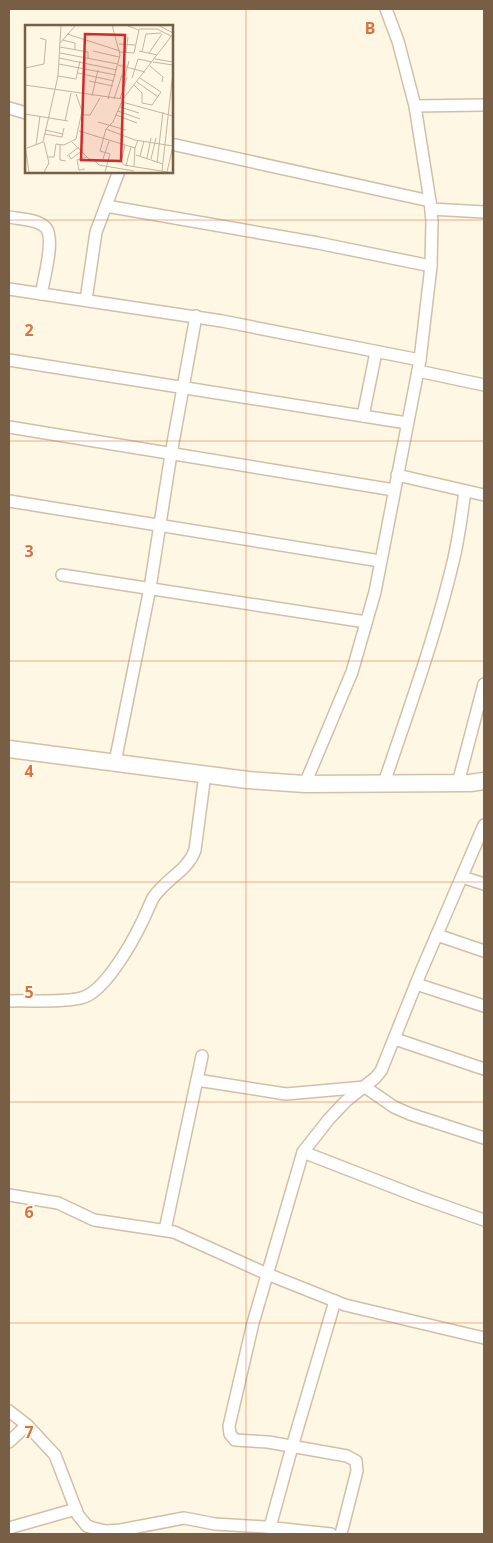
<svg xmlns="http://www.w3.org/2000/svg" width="493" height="1543" viewBox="0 0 493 1543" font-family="'Noto Sans',sans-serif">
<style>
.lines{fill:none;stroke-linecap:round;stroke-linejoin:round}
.street-casing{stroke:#d1bfa8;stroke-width:14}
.secondary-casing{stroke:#d5c0a5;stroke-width:19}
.street{stroke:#fff;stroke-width:11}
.secondary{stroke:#fff;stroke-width:16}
.grid{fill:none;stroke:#db733f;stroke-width:1;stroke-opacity:0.55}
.inset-road{fill:none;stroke:#c5b59f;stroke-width:1}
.view{fill:#d62828;fill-opacity:0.15;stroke:#d62828;stroke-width:2.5}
.inset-edge{fill:none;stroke:#795e46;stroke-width:2.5}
.grid-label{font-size:16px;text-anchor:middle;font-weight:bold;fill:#db733f;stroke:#fff9ec;stroke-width:4;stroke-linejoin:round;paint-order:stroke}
</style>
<rect width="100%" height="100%" fill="#fef7e3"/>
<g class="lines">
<defs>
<g id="street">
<path d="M415 106 484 105"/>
<path d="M9 108 26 113"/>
<path d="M171 144 430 201"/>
<path d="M106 206 318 243 431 266"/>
<path d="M431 209 484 212"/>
<path d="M9 217C19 219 39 219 46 228 55 239 44 279 41 294"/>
<path d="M9 289 222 321 420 360"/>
<path d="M86 300 96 232 119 171"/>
<path d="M9 360 407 423"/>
<path d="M418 371 484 385"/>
<path d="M363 416 376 352"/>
<path d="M9 427 394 490"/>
<path d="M397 475 484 495"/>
<path d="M9 501 380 561"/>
<path d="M62 575 366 622"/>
<path d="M115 762 150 588 171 454 196 316"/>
<path d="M384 783C409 709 436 635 454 558 459 536 462 513 465 491"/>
<path d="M458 783 484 684"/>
<path d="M305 784 352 672 375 592 420 360 431 266 432 221 430 201 415 106 398 41 386 9"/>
<path d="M462 877 484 884"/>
<path d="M437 935 484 951"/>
<path d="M416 984 484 1006"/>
<path d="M9 1001C31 1000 60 1003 81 998 104 993 132 943 142 922 146 914 149 906 153 898 165 879 188 871 195 850L205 774"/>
<path d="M395 1039 484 1069"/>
<path d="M197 1080 286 1094 365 1087 394 1107 410 1114 484 1138"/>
<path d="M303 1152 419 1197 484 1220"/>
<path d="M9 1195 58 1203 94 1220 174 1232 267 1274 345 1305 484 1338"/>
<path d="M165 1230 202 1056"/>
<path d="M9 1411 27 1425 55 1455 78 1515 87 1526 93 1528 106 1531 121 1530 184 1518 215 1524 265 1527 331 1534"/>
<path d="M9 1442 27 1425"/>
<path d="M270 1527 292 1447 335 1301"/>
<path d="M9 1528 76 1509"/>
<path d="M341 1534 357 1471 356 1461 347 1456 268 1442 235 1440 230 1434 229 1426 253 1323 303 1152 329 1119 346 1101 375 1078 381 1071 420 974 484 825"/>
</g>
<path id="secondary" d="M9 749 248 780 305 784 470 783 484 781"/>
</defs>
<!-- street casing -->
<use href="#street" class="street-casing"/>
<!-- secondary casing -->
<use href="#secondary" class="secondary-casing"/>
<!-- street -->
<use href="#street" class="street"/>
<!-- secondary -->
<use href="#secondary" class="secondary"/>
</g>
<!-- grid -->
<path class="grid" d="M246 9V1534M9 220H484M9 441H484M9 661H484M9 882H484M9 1102H484M9 1323H484"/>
<!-- overview -->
<g transform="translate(25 25)">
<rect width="148" height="148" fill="#fef7e3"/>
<path class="inset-road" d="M133 0 148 8M114 4H132L146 11M42 9 95 26M37 15 50 18V25M35 18 51 0M94 19 110 20M35 22 63 27V33M68 26 94 32M114 26 132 30M95 27 109 28 114 5 103 1M117 27 121 9 136 8M35 28 93 39M101 28 103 12M124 28 137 9M34 33 92 45M130 34 148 37M128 37 148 40M34 39 91 50M93 40 120 47M125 41 138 52 137 57M0 43 19 39 21 15 15 13M53 48 89 56M33 51 51 54 55 36M100 51 104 36M107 53 113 34 127 37M64 56 88 61M112 57 133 72M0 60 98 74 148 9M109 60 117 68V78L127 80 136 67 115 53M67 71 73 45M83 74 95 30 87 0M89 74 97 50M95 74 102 52M97 77 148 91M95 82 114 88M93 86 115 94M0 89 43 96M56 90H65L75 73M91 90 112 98M0 95V121M40 96 46 68M73 97 101 105M81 104 110 115 148 121M20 105 38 109M54 106 110 123 113 115M20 109 37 112 39 103M19 117 24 138 19 147M47 117 64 134 97 137 99 140 142 147M0 120 4 147M11 120 15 91M35 120V135L41 136M2 123 18 117 33 51 36 0M44 130 46 134 58 125M111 130 138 139M42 131 54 122M115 131 119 116M23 132H29L31 119 39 120 51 114 57 86 51 69M122 133 126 113M68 134 74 140 109 146M78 134 84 116M126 134 131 113M96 137 100 120M132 138 138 87M101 140 106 122M109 141 110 123M60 144 54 145 52 135 62 132M137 146 148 47M80 147 85 129 75 126 81 104 88 97 98 74M142 147 148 121"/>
<path class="view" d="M60 9 100 10 96 136 56 135Z"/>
<rect width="148" height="148" class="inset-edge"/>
</g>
<g class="grid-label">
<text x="370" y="34">B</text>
<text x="29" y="336">2</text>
<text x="29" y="557">3</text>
<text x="29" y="777">4</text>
<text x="29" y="998">5</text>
<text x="29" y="1218">6</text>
<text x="29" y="1438">7</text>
</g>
<!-- border -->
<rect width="493" height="1543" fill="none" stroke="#795e46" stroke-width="20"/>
</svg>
